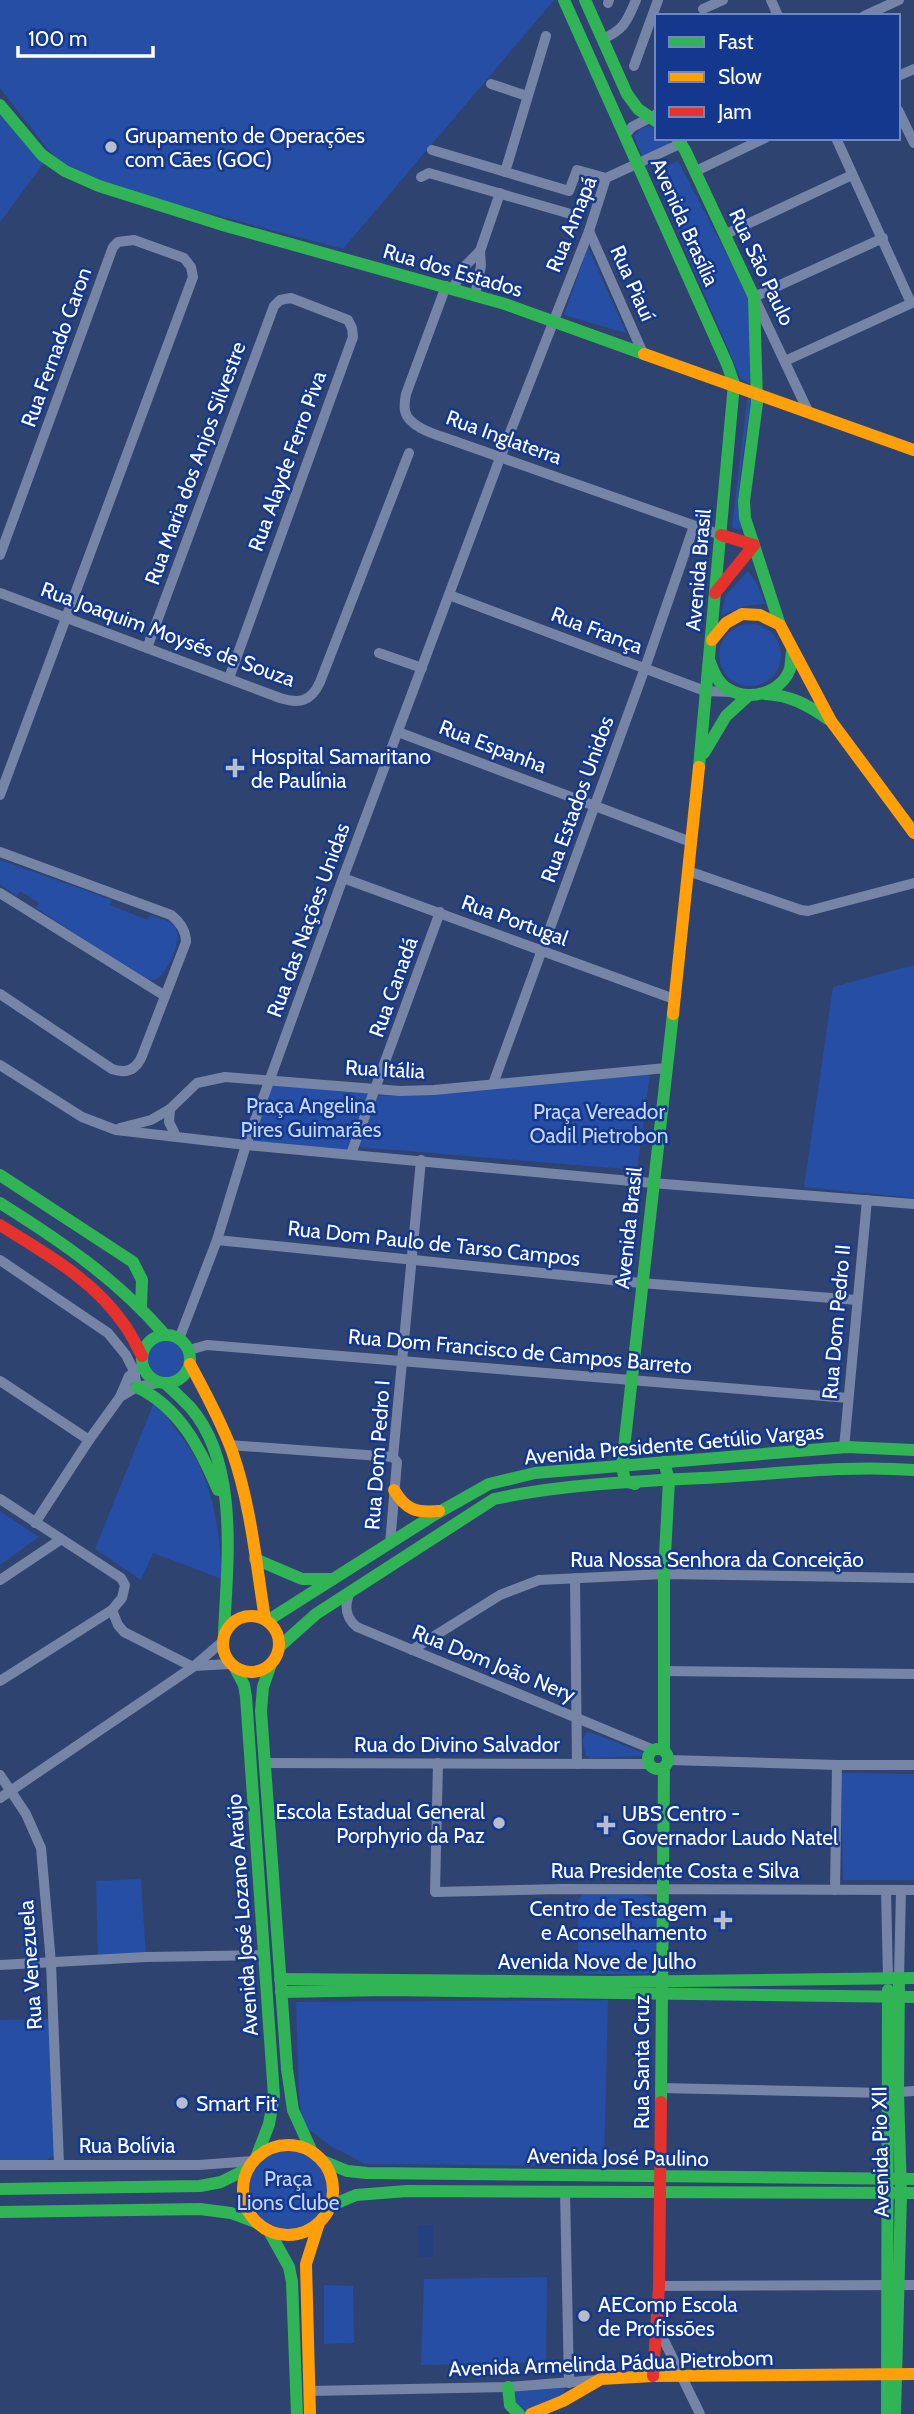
<svg xmlns="http://www.w3.org/2000/svg" width="914" height="2414" viewBox="0 0 914 2414" font-family="Cabin,sans-serif">
<style>
.green{fill:#264ea4}
.water{fill:#26407f}
.lines{fill:none;stroke-linecap:round;stroke-linejoin:round}
.street{stroke:#7684a6;stroke-width:10}
.fast{stroke:#30b455;stroke-width:12}
.slow{stroke:#ff9f0a;stroke-width:12}
.jam{stroke:#e5322d;stroke-width:12}
.poi-dot{fill:#b6bdcd;stroke:#13388d;stroke-width:2.5}
.labels{text-anchor:middle;dominant-baseline:central;stroke-width:5;stroke-linejoin:round;paint-order:stroke}
.poi-label{font-size:21px;fill:#fff;stroke:#13388d;text-anchor:start}
.street-label{font-size:21px;fill:#fff;stroke:#13388d}
.park-label{font-size:21px;fill:#c3d5fc;stroke:#13388d}
</style>
<rect width="100%" height="100%" fill="#2f4371"/>
<!-- green -->
<g class="green">
<path d="M0 0H554L343 249 129 192 90 177 59 160 49 151 0 88Z"/>
<path d="M0 103 48 157 0 222Z"/>
<path d="M649 126 657 129V138H667L670 144 642 156 634 136 640 129Z"/>
<path d="M678 161 749 297 750 383 741 379 652 172Z"/>
<path d="M588 247 626 333 564 315Z"/>
<path d="M748 392 752 396C747 434 733 491 742 527L739 530 732 527Z"/>
<path d="M748 571 757 584 765 604 745 606 721 615 726 595Z"/>
<circle cx="750" cy="655" r="31"/>
<path d="M0 860 112 900 110 905 148 920 150 915C158 918 170 920 175 927 184 938 167 974 155 980L144 979 36 908 39 903 20 891 17 896 0 884Z"/>
<path d="M914 965V1198L804 1187 833 987Z"/>
<path d="M650 1074 637 1170 359 1147 378 1096 462 1092Z"/>
<path d="M272 1084 372 1092 349 1150 251 1143Z"/>
<circle cx="166" cy="1359" r="18"/>
<path d="M153 1405H158C171 1424 188 1443 198 1463 216 1500 220 1539 222 1579L153 1553 141 1580 95 1549Z"/>
<path d="M0 1511 39 1537 0 1565Z"/>
<path d="M590 1732 643 1753 644 1756 591 1758 585 1755 583 1740 586 1733Z"/>
<path d="M841 1773 914 1774V1880H843Z"/>
<path d="M141 1879 146 1957 98 1960 96 1881Z"/>
<path d="M583 1894H642L652 1898 656 1907V1963L654 1970 646 1974H587L578 1969V1900Z"/>
<path d="M608 2000 604 2166 365 2164 331 2146 303 2125 299 2096 296 2002Z"/>
<path d="M53 2019 59 2150 43 2164 0 2165V2020Z"/>
<circle cx="288" cy="2190" r="42"/>
<path d="M547 2277 546 2362 421 2365 424 2279Z"/>
<path d="M324 2285 353 2286 354 2343 324 2344Z"/>
<path d="M566 2386 561 2397 521 2412 518 2410 511 2390Z"/>
</g>
<!-- water -->
<path class="water" d="M418 2225H433L434 2257H419Z"/>
<g class="lines">
<!-- street -->
<g class="street">
<path d="M771 0 778 16"/>
<path d="M608 3 609 0"/>
<path d="M703 9 723 0"/>
<path d="M864 16 899 0"/>
<path d="M602 39C624 30 627 21 636 0"/>
<path d="M634 66 658 0"/>
<path d="M898 76 914 69"/>
<path d="M491 84 527 96"/>
<path d="M898 110 914 143"/>
<path d="M625 135 632 127 657 114"/>
<path d="M836 138 911 303"/>
<path d="M432 150 569 191 577 170 606 178"/>
<path d="M696 171 765 138"/>
<path d="M505 172 546 36"/>
<path d="M421 177 429 173 574 215"/>
<path d="M589 231 642 351"/>
<path d="M726 234 852 175"/>
<path d="M446 286 406 394C405 399 404 405 405 411 409 429 442 436 457 442L721 535"/>
<path d="M453 288 466 265 480 251"/>
<path d="M475 295 481 266 480 251 500 193"/>
<path d="M785 361 914 302"/>
<path d="M808 411 754 297 883 238"/>
<path d="M0 555 113 247 118 242 134 240 184 258 191 267 193 277 0 795"/>
<path d="M0 593 280 698C299 704 311 702 320 682L409 453"/>
<path d="M449 595 705 691 732 692"/>
<path d="M147 648 274 306 280 300 291 298 348 320 352 328 353 337 229 678"/>
<path d="M379 653 422 668"/>
<path d="M398 732 691 842"/>
<path d="M0 852 171 915C180 922 186 930 186 942L142 1056C136 1070 126 1074 112 1069L0 994"/>
<path d="M688 871 801 910 808 911 914 883"/>
<path d="M343 878 674 999"/>
<path d="M0 893 165 996"/>
<path d="M0 1065 82 1117 116 1130 246 1145 652 1183 914 1204"/>
<path d="M493 1084 645 668 694 526"/>
<path d="M170 1109 169 1122 176 1136"/>
<path d="M120 1128 151 1120 170 1109 197 1083 225 1077 400 1091 434 1090 666 1068"/>
<path d="M351 1154 440 912"/>
<path d="M217 1240 641 1283 857 1300"/>
<path d="M0 1260 108 1333 126 1355 134 1371 137 1387"/>
<path d="M179 1339 217 1240 246 1145 343 878 500 458 589 231 606 178 682 143V138"/>
<path d="M189 1350 207 1345C421 1361 634 1382 848 1398"/>
<path d="M0 1381 89 1440"/>
<path d="M120 1397 129 1376 143 1366"/>
<path d="M229 1445 393 1457"/>
<path d="M844 1448 867 1200"/>
<path d="M0 1499 121 1578 125 1585 122 1598 112 1610 0 1681"/>
<path d="M35 1523 89 1440 120 1397 137 1387 158 1383"/>
<path d="M390 1544 397 1462 393 1457 421 1160"/>
<path d="M575 1578 577 1764"/>
<path d="M0 1580 60 1540"/>
<path d="M350 1592C344 1606 345 1617 357 1627L654 1750"/>
<path d="M112 1610 118 1625 124 1632 193 1667"/>
<path d="M412 1650 500 1595 539 1580 664 1574 914 1578"/>
<path d="M194 1666 230 1664"/>
<path d="M663 1671 914 1674"/>
<path d="M669 1760 837 1765H914"/>
<path d="M266 1763 649 1764"/>
<path d="M438 1763 435 1892 561 1889 914 1890"/>
<path d="M0 1775 26 1814 41 1848 51 1963 59 2164"/>
<path d="M0 1798 193 1667 222 1642"/>
<path d="M835 1890 837 1765"/>
<path d="M886 1890 888 1979"/>
<path d="M0 1965 146 1957 264 1955"/>
<path d="M899 1978 901 1890"/>
<path d="M660 2088 887 2093 914 2091"/>
<path d="M0 2165H199L253 2161"/>
<path d="M565 2191 569 2383"/>
<path d="M659 2286 914 2285"/>
<path d="M657 2326 700 2414"/>
<path d="M310 2391 508 2387 597 2380"/>
</g>
<!-- fast -->
<g class="fast">
<path d="M564 0 727 364 734 384 699 767"/>
<path d="M585 0 627 94 638 109 657 122"/>
<path d="M0 105 42 155 65 171 99 186 226 226 505 304 644 354"/>
<path d="M677 138 685 150 754 297 757 403 744 501 745 518 780 625"/>
<path d="M710 662C714 673 718 683 728 689 749 702 781 693 790 669 791 664 791 657 792 652"/>
<path d="M765 694C790 695 808 705 828 719"/>
<path d="M704 753 726 716 748 696"/>
<path d="M0 1175 133 1262 142 1280 141 1307"/>
<path d="M0 1203C61 1241 118 1280 165 1335"/>
<circle cx="166" cy="1359" r="24"/>
<path d="M166 1384C174 1391 182 1399 190 1407 240 1464 227 1563 224 1633"/>
<path d="M137 1387C180 1408 200 1448 218 1490"/>
<path d="M664 1462 669 1480 664 1574V1750"/>
<path d="M635 1484 625 1481 622 1466 673 1014"/>
<path d="M255 1559 302 1579H333"/>
<path d="M267 1621 434 1515 489 1484 535 1473 847 1447 914 1450"/>
<path d="M279 1647 316 1614 494 1499C568 1483 647 1481 722 1477 786 1473 850 1465 914 1470"/>
<path d="M271 1664 263 1687 261 1711 287 2069 293 2110 312 2152"/>
<path d="M235 1668 244 1685 246 1697 274 2096 269 2124 256 2158"/>
<circle cx="658" cy="1759" r="10"/>
<path d="M280 1979 609 1982 914 1978"/>
<path d="M281 1992 387 1990 914 1997"/>
<path d="M661 2102 664 1768"/>
<path d="M323 2161 347 2171 367 2173 914 2179"/>
<path d="M0 2189 200 2186 221 2182 249 2168"/>
<path d="M330 2206 356 2195 407 2191 914 2193"/>
<path d="M0 2212 200 2209 231 2213 255 2222"/>
<path d="M269 2231 289 2267 292 2282 297 2414"/>
<path d="M508 2387 510 2405 519 2414"/>
<path d="M887 2414 888 1990"/>
<path d="M895 2414 901 2194 898 2092 899 1978"/>
</g>
<!-- slow -->
<g class="slow">
<path d="M644 354 914 450"/>
<path d="M712 640 726 623 742 614 760 615 780 625 831 721 914 833"/>
<path d="M673 1014 699 767"/>
<path d="M190 1364C205 1392 221 1421 232 1451 251 1505 256 1563 265 1619"/>
<path d="M394 1490C406 1510 416 1513 439 1511"/>
<circle cx="251" cy="1644" r="28"/>
<circle cx="288" cy="2190" r="45"/>
<path d="M310 2414 306 2264 319 2223"/>
<path d="M531 2414 563 2401 601 2379 653 2376 914 2374"/>
</g>
<!-- jam -->
<g class="jam">
<path d="M715 593 754 545 721 535"/>
<path d="M0 1225C44 1253 93 1279 123 1323 131 1333 136 1345 142 1356"/>
<path d="M653 2376 659 2286 661 2102"/>
</g>
</g>
<!-- markers -->
<g class="poi-dot">
<circle cx="111" cy="147" r="7"/>
<path d="M231.5 757.5h7v7h7v7h-7v7h-7v-7h-7v-7h7z"/>
<circle cx="499" cy="1823" r="7"/>
<path d="M602.5 1814.5h7v7h7v7h-7v7h-7v-7h-7v-7h7z"/>
<path d="M719.5 1909.5h7v7h7v7h-7v7h-7v-7h-7v-7h7z"/>
<circle cx="182" cy="2103" r="7"/>
<circle cx="584" cy="2316" r="7"/>
</g>
<g class="labels">
<!-- poi labels -->
<g class="poi-label">
<text x="125" y="135">Grupamento de Operações<tspan x="125" dy="24">com Cães (GOC)</tspan></text>
<text x="251" y="756">Hospital Samaritano<tspan x="251" dy="24">de Paulínia</tspan></text>
<text x="485" y="1811" text-anchor="end">Escola Estadual General<tspan x="485" dy="24">Porphyrio da Paz</tspan></text>
<text x="622" y="1813">UBS Centro -<tspan x="622" dy="24">Governador Laudo Natel</tspan></text>
<text x="707" y="1908" text-anchor="end">Centro de Testagem<tspan x="707" dy="24">e Aconselhamento</tspan></text>
<text x="196" y="2103">Smart Fit</text>
<text x="598" y="2304">AEComp Escola<tspan x="598" dy="24">de Profissões</tspan></text>
</g>
<!-- street labels -->
<g class="street-label">
<text transform="translate(685 222) rotate(66)">Avenida Brasília</text>
<text transform="translate(571 224) rotate(-68)">Rua Amapá</text>
<text transform="translate(762 267) rotate(65)">Rua São Paulo</text>
<text transform="translate(453 270) rotate(16)">Rua dos Estados</text>
<text transform="translate(633 283) rotate(66)">Rua Piauí</text>
<text transform="translate(56 347) rotate(-70)">Rua Fernado Caron</text>
<text transform="translate(504 437) rotate(20)">Rua Inglaterra</text>
<text transform="translate(287 461) rotate(-70)">Rua Alayde Ferro Piva</text>
<text transform="translate(195 463) rotate(-70)">Rua Maria dos Anjos Silvestre</text>
<text transform="translate(698 570) rotate(-85)">Avenida Brasil</text>
<text transform="translate(597 630) rotate(21)">Rua França</text>
<text transform="translate(168 634) rotate(20)">Rua Joaquim Moysés de Souza</text>
<text transform="translate(493 746) rotate(21)">Rua Espanha</text>
<text transform="translate(577 799) rotate(-70)">Rua Estados Unidos</text>
<text transform="translate(308 920) rotate(-70)">Rua das Nações Unidas</text>
<text transform="translate(515 920) rotate(20)">Rua Portugal</text>
<text transform="translate(393 987) rotate(-70)">Rua Canadá</text>
<text transform="translate(385 1069) rotate(3)">Rua Itália</text>
<text transform="translate(628 1228) rotate(-84)">Avenida Brasil</text>
<text transform="translate(434 1243) rotate(6)">Rua Dom Paulo de Tarso Campos</text>
<text transform="translate(836 1322) rotate(-85)">Rua Dom Pedro II</text>
<text transform="translate(520 1351) rotate(5)">Rua Dom Francisco de Campos Barreto</text>
<text transform="translate(674 1444) rotate(-5)">Avenida Presidente Getúlio Vargas</text>
<text transform="translate(377 1455) rotate(-86)">Rua Dom Pedro I</text>
<text x="717" y="1559">Rua Nossa Senhora da Conceição</text>
<text transform="translate(494 1663) rotate(22)">Rua Dom João Nery</text>
<text x="457" y="1744">Rua do Divino Salvador</text>
<text x="675" y="1870">Rua Presidente Costa e Silva</text>
<text transform="translate(242 1915) rotate(-94)">Avenida José Lozano Araújo</text>
<text x="597" y="1961">Avenida Nove de Julho</text>
<text transform="translate(30 1965) rotate(-94)">Rua Venezuela</text>
<text transform="translate(641 2062) rotate(-90)">Rua Santa Cruz</text>
<text x="127" y="2145">Rua Bolívia</text>
<text transform="translate(880 2152) rotate(-91)">Avenida Pio XII</text>
<text transform="translate(618 2157) rotate(1)">Avenida José Paulino</text>
<text transform="translate(611 2363) rotate(-2)">Avenida Armelinda Pádua Pietrobom</text>
</g>
<!-- park labels -->
<g class="park-label">
<text x="311" y="1105">Praça Angelina<tspan x="311" dy="24">Pires Guimarães</tspan></text>
<text x="599" y="1111">Praça Vereador<tspan x="599" dy="24">Oadil Pietrobon</tspan></text>
<text x="288" y="2178">Praça<tspan x="288" dy="24">Lions Clube</tspan></text>
</g>
</g>
<!-- legend -->
<rect x="655" y="14" width="245" height="126" fill="#13388d" stroke="#7188bb" stroke-width="2"/>
<rect x="669" y="37" width="35" height="10" fill="#30b455" stroke="#7188bb" stroke-width="2"/>
<text x="718" y="49" font-size="21" fill="#ffffff">Fast</text>
<rect x="669" y="72" width="35" height="10" fill="#ff9f0a" stroke="#7188bb" stroke-width="2"/>
<text x="718" y="84" font-size="21" fill="#ffffff">Slow</text>
<rect x="669" y="107" width="35" height="10" fill="#e5322d" stroke="#7188bb" stroke-width="2"/>
<text x="718" y="119" font-size="21" fill="#ffffff">Jam</text>
<!-- scale -->
<path d="M18 46v10h135v-10" fill="none" stroke="#ffffff" stroke-width="3.5"/>
<text x="28" y="46" font-size="21" fill="#ffffff" stroke="#13388d" stroke-width="5" paint-order="stroke">100 m</text>
</svg>
